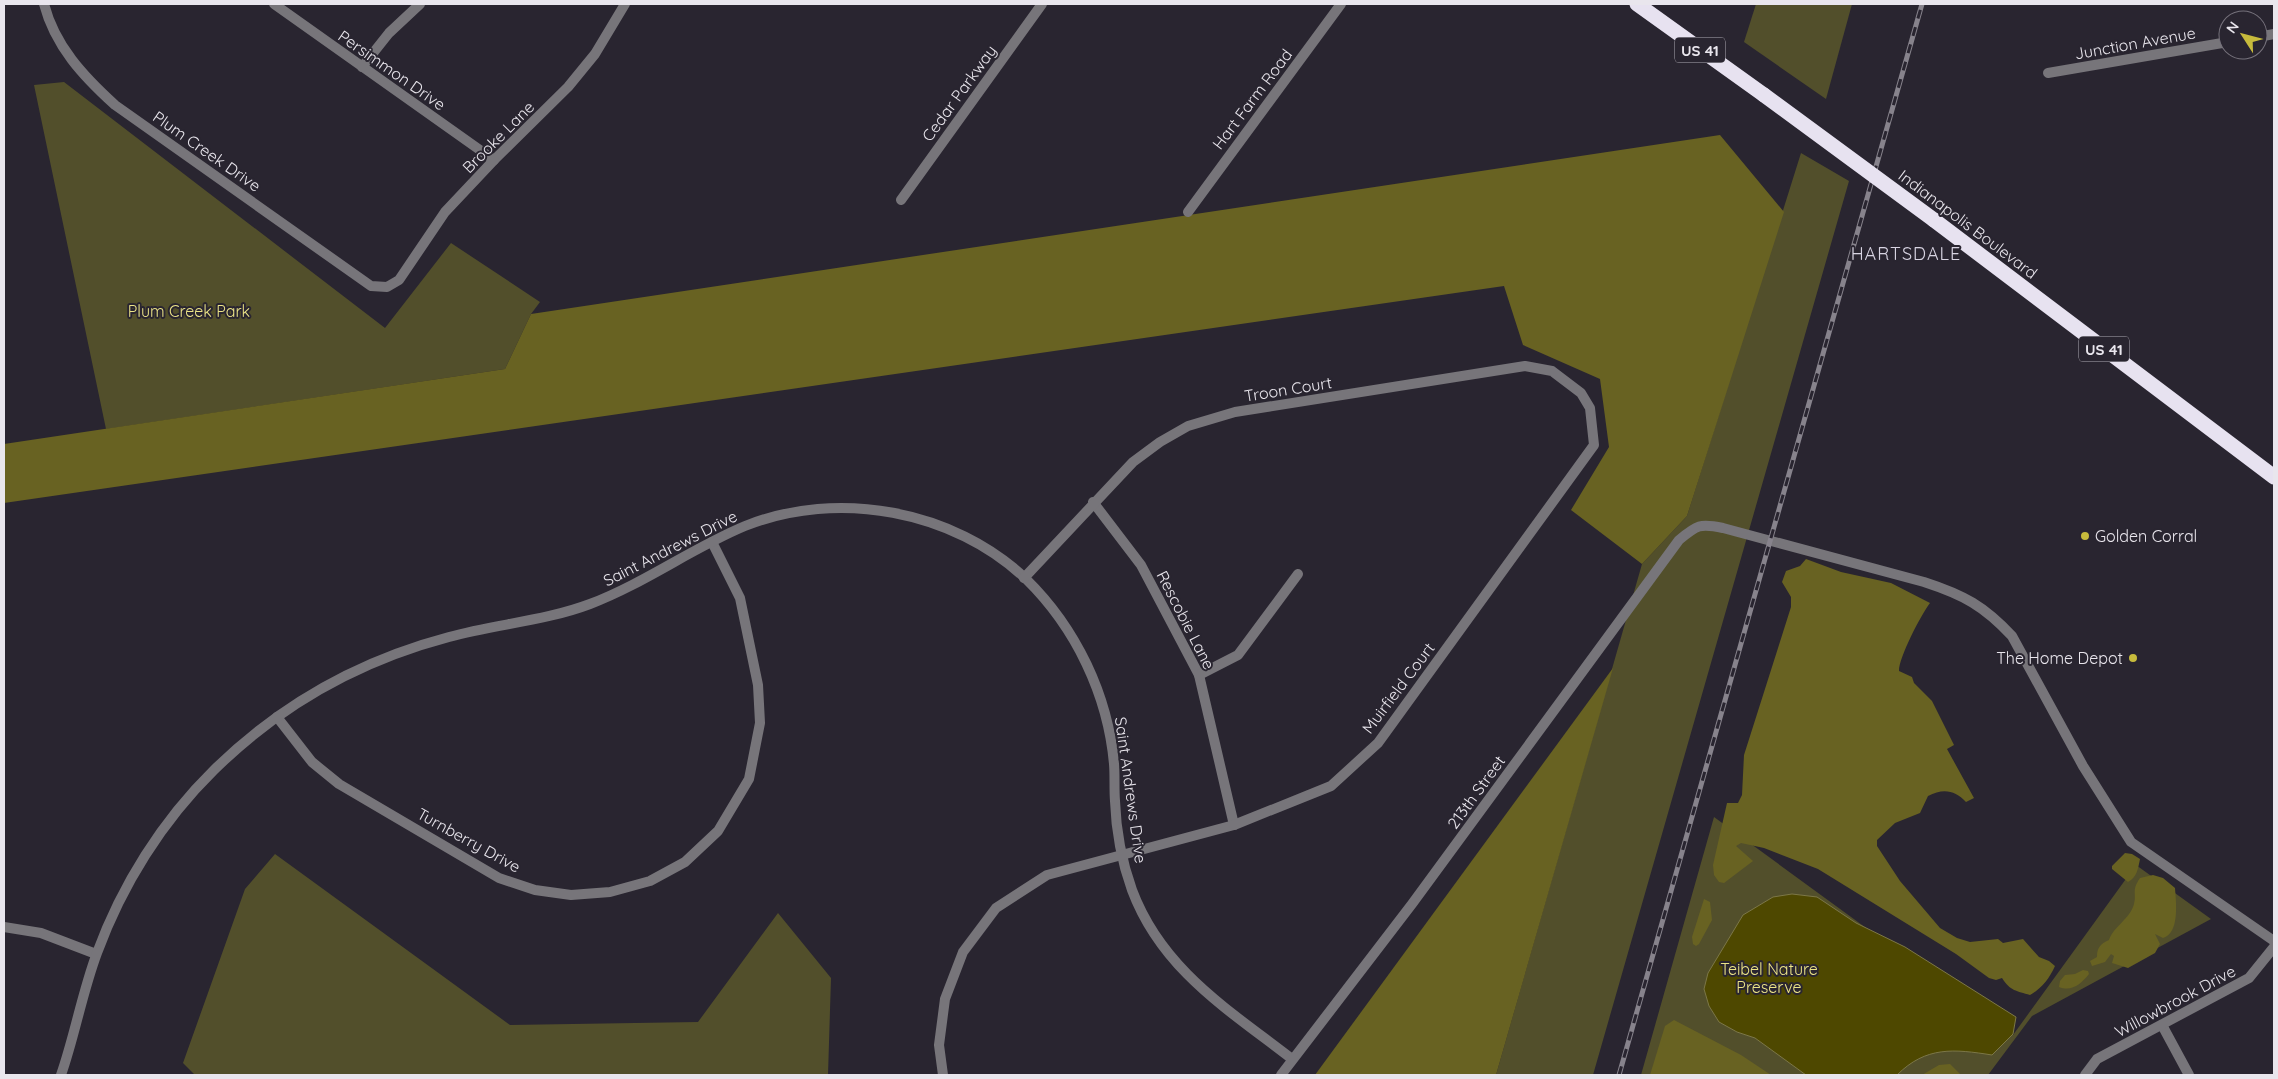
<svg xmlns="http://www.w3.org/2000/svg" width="2278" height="1079" viewBox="0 0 2278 1079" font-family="Quicksand,sans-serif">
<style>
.green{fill:#524f2b}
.forest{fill:#686222}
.water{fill:#4e4800;stroke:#7c7747}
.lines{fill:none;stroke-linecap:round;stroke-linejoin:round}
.minor{stroke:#77757a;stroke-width:10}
.highway{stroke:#e7e2f0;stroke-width:15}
.rail-casing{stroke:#87838c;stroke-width:5}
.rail{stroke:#292530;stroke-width:3;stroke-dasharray:9;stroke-linecap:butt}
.highway-bridge{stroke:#e7e2f0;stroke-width:15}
.poi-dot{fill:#c7bb3c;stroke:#292530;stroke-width:2}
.labels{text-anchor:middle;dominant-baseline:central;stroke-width:4;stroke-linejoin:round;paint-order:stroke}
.shield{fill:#292530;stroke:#afacb4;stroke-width:1}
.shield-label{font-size:15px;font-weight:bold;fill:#e9e6ed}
.street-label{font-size:16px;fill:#e9e6ed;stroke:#292530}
.park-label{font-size:16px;fill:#ece487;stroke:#292530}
.poi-label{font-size:16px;fill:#e9e6ed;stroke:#292530;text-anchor:start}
.neighbourhood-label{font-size:18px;letter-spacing:1px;fill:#d8d4e2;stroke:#292530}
</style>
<rect width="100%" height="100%" fill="#292530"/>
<!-- green -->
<g class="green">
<path d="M1756 4H1852L1826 99 1744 42Z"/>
<path d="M64 82 385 328 451 243 540 302 531 314 505 369 106 429 34 85Z"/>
<path d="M1801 153 1849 181 1593 1075H1496L1642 564 1687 516Z"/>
<path d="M1714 817 2013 1035 2136 865 2211 919 2032 1016 1988 1075H1641Z"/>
<path d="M275 854 510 1025 698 1022 778 913 831 978 828 1075H195L183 1063 245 889Z"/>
</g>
<!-- forest -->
<g class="forest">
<path d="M1720 135 1784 212 1687 516 1642 564 1571 510 1609 447 1600 379 1523 345 1504 286 4 503V444L505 369 531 314Z"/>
<path d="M1806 559 1841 572 1891 583 1930 603C1921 615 1899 657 1899 671L1912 677 1914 683 1932 701 1954 745 1947 749 1974 798 1966 802C1955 790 1943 788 1928 796L1920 813 1895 823 1877 840V846L1900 881 1940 928 1957 938 1970 942 1998 939 2003 943 2023 939 2039 957 2049 961 2055 966C2049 979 2042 988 2030 995 2017 991 2010 991 2002 978L1996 980 1989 978 1956 954 1818 869 1764 848 1741 843 1736 846 1753 861 1724 883 1719 882 1714 875 1713 865 1727 803H1738L1742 795 1744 755 1791 607V597L1782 582 1786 571 1800 566Z"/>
<path d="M1613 668 1496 1075H1315Z"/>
<path d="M2125 853 2132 854 2140 859C2138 869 2137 877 2128 882L2112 869V866Z"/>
<path d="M2153 875 2163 878 2175 888C2176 902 2180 933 2163 938L2155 934 2160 944 2155 953 2128 968 2112 963 2114 956 2111 954 2105 962 2092 966 2090 961 2097 957C2097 948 2100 944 2109 940 2114 926 2130 919 2134 904 2137 893 2131 891 2140 878Z"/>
<path d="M1704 899 1710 902 1712 920 1699 944 1696 946 1693 944 1692 937Z"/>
<path d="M2083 970 2088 971 2089 974C2081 984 2072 992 2059 987L2060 981 2065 975 2075 974Z"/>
<path d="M1674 1020 1741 1055 1771 1075H1650L1665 1026Z"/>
<path d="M1950 1064 1961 1075H1922L1939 1065Z"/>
</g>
<!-- water -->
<path class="water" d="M1792 894 1817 897 1856 923 1905 947 2016 1017 2013 1034 1992 1055C1954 1049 1926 1046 1897 1075H1806L1755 1038 1737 1032 1719 1022 1709 1006 1704 989 1708 973 1743 915 1773 897Z"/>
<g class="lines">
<!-- minor -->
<g class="minor">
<path d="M44 4C55 46 83 76 115 105L371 286 387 287 399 280 445 212 494 160 568 87 595 54 625 4"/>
<path d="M274 4 494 160"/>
<path d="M2258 37 2274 34"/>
<path d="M362 67 389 33 420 4"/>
<path d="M2048 73 2228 42"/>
<path d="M901 200 1042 4"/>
<path d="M1188 212 1341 4"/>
<path d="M1093 502 1141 565 1199 675 1234 825"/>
<path d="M1199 675 1238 655 1298 574"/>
<path d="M277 717 312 762 339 784 499 878 535 890 571 895 610 892 650 881 685 862 718 831 749 779 760 723 758 685 740 598 712 542"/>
<path d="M4 927 41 933 96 954"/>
<path d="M2162 1025 2189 1075"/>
<path d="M61 1075C75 1035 82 993 97 953 122 885 162 821 214 770 281 704 358 661 449 637 496 624 545 621 590 604 645 583 692 548 745 526 837 489 954 510 1026 579 1076 628 1108 695 1114 764 1115 776 1114 789 1115 801 1116 830 1122 862 1132 890 1162 970 1229 1010 1292 1059"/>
<path d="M943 1075 939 1045 945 999 963 952 996 908 1047 875 1234 825 1331 786 1378 743 1594 445 1590 408 1581 393 1552 371 1525 366 1235 412 1188 426 1160 442 1133 462 1024 578"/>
<path d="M1281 1075 1412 904 1679 540C1697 525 1700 523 1723 528L1924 582C1964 595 1984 606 2012 636L2083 766 2131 842 2274 941"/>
<path d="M2085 1075 2097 1059 2249 978 2274 947"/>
</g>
<!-- highway -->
<g class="highway">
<path d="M1637 4 1764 95"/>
<path d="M1934 220 2274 477"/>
</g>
<defs>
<path id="rail" d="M1619 1075 1922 4"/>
</defs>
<!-- rail casing -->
<use href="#rail" class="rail-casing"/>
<!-- rail -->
<use href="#rail" class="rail"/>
<!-- highway-bridge -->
<path class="highway-bridge" d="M1764 95 1934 220"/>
</g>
<!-- markers -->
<g class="poi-dot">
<circle cx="2085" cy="536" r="5"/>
<circle cx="2133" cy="658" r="5"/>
</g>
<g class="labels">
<!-- shield labels -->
<g class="shield">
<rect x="1675" y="37.5" width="50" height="25" rx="4"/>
<rect x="2079" y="336.5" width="50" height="25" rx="4"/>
</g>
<g class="shield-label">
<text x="1700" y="50">US 41</text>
<text x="2104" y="349">US 41</text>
</g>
<!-- street labels -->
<g class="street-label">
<text transform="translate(2135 43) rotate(-10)">Junction Avenue</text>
<text transform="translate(392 70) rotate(35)">Persimmon Drive</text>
<text transform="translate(959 93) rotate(-54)">Cedar Parkway</text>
<text transform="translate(1252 99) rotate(-53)">Hart Farm Road</text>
<text transform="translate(498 137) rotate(-45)">Brooke Lane</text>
<text transform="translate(207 151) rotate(35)">Plum Creek Drive</text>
<text transform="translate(1968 224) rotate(37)">Indianapolis Boulevard</text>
<text transform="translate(1288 389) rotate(-9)">Troon Court</text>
<text transform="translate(670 548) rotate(-27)">Saint Andrews Drive</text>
<text transform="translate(1186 620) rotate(63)">Rescobie Lane</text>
<text transform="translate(1398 688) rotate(-53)">Muirfield Court</text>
<text transform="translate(1131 790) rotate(82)">Saint Andrews Drive</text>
<text transform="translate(1476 792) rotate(-54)">213th Street</text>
<text transform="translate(469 840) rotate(29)">Turnberry Drive</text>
<text transform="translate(2175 1001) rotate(-28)">Willowbrook Drive</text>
</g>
<!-- park labels -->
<g class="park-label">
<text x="189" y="311">Plum Creek Park</text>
<text x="1769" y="969">Teibel Nature<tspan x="1769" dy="18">Preserve</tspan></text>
</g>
<!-- poi labels -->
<g class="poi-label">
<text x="2095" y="536">Golden Corral</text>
<text x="2123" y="658" text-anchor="end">The Home Depot</text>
</g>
<!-- neighbourhood labels -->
<g class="neighbourhood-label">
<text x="1906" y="253">HARTSDALE</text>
</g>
</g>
<!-- border -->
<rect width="2278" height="1079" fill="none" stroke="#e9e6ed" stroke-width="10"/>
<!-- north arrow -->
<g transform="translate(2243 35) rotate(306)"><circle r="24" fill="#292530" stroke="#76727c"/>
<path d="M0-4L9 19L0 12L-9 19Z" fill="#c7bb3c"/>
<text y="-8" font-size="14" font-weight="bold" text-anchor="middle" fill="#e9e6ed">N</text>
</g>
</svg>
